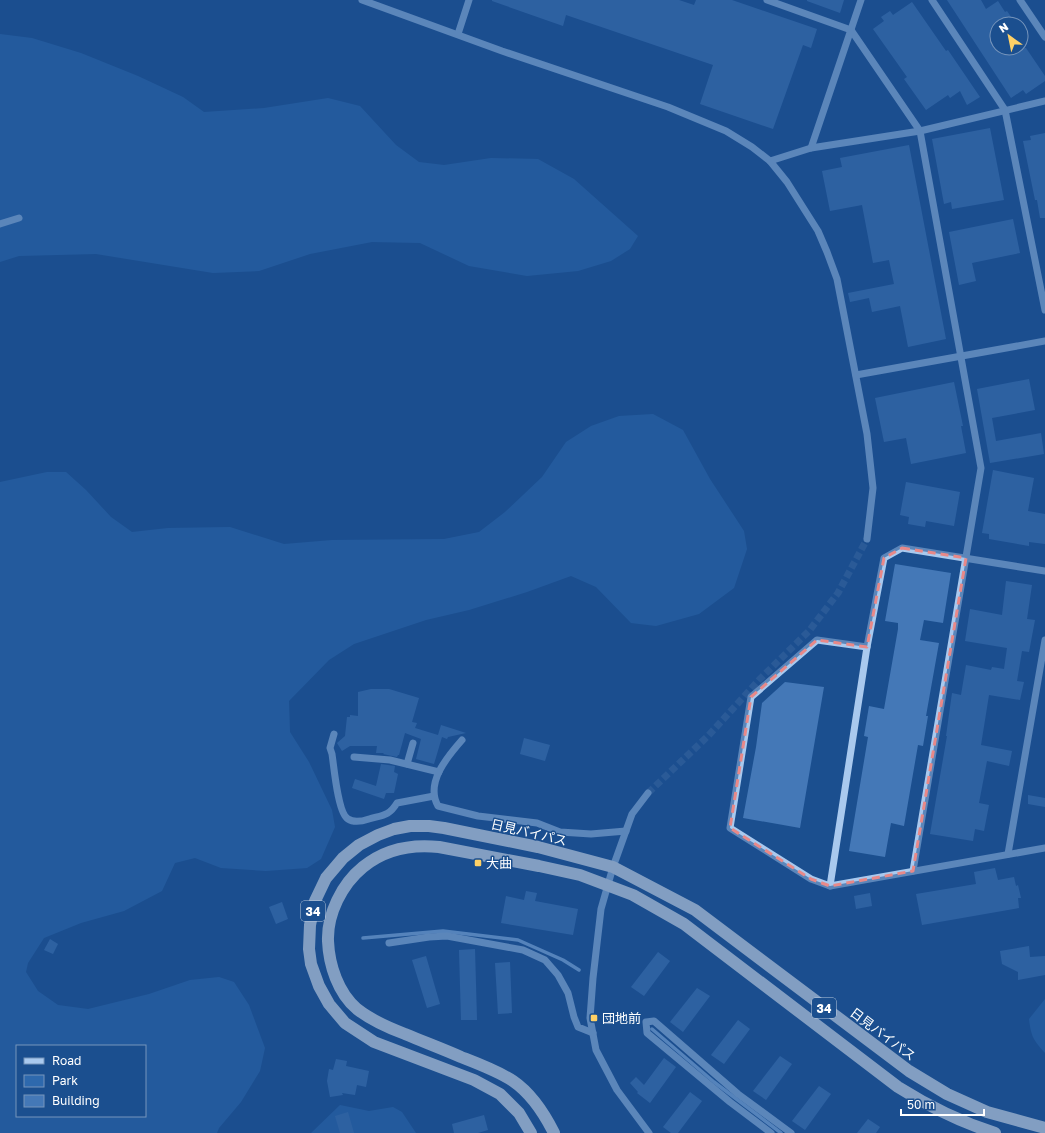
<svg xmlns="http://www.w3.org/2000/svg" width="1045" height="1133" viewBox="0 0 1045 1133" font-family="'Golos Text','Noto Sans JP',sans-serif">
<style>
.green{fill:#2e69ad;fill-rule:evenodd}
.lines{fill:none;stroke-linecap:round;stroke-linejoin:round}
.stream{stroke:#9cc4f0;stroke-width:3.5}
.building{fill:#4478b7}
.minor-tunnel{stroke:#3d69a0;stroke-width:7;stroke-dasharray:7 3.5;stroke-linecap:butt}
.minor{stroke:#a9c9ee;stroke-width:7}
.highway{stroke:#fff;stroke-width:12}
.marked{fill:none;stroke:#e88989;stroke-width:3;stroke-dasharray:8 5;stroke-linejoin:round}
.poi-dot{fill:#ffd166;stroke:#1b4f8f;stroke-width:1.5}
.labels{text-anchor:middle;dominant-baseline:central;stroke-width:3;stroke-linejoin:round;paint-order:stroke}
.shield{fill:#1b4f8f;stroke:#bbcadd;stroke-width:1}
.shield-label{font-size:12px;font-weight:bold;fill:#fff}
.street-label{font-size:13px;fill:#fff;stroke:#1b4f8f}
.poi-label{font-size:13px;fill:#fff;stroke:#1b4f8f;text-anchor:start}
</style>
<rect width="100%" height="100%" fill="#1b4f8f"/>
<!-- green -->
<g class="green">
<path d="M0 34 32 38 81 53 138 76 183 97 204 112 264 108 328 98 360 106 396 145 419 162 444 165 491 158 538 159 574 179 638 236 630 249 611 261 578 271 527 276 469 266 420 243 372 242 310 254 259 271 213 273 96 254 19 256 0 262Z"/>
<path d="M653 414 683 430 710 479 744 531 747 549 734 588 699 614 656 626 631 623 596 587 571 576 527 592 469 610 426 620 354 644 329 660 289 701 290 732 309 762 332 810 335 827 321 859 307 868 266 871 221 868 195 858 175 863 162 891 124 911 81 923 44 938 28 963 26 972 38 991 58 1005 88 1009 149 994 190 980 219 977 234 982 249 1005 265 1048 260 1071 241 1102 219 1128 217 1133H0V482L47 472H66L86 490 111 517 132 532 168 528 230 527 284 544 332 540 444 539 479 532 505 512 542 477 566 442 591 426 619 416ZM17 1046H145V1116H17Z"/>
<path d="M1045 999V1053C1033 1040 1031 1036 1029 1019Z"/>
<path d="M340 1105 369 1111 393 1107 402 1112 416 1133H311Z"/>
</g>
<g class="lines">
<!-- stream -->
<g class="stream">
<path d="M363 938 443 931 518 940 563 960 579 970"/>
<path d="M652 1029 714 1082 781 1133"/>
</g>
</g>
<!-- building -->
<g class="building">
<path d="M492 0H679L694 5 696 0H732L817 29 811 48 803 45 773 129 700 104 713 65 566 15 563 26 492 1Z"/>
<path d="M807 0H844L840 13 807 1Z"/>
<path d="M947 0H981L986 9 998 1 1005 12 1007 11 1016 24H997V48H1026L1045 76V81L1026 94 1023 90 1011 98Z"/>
<path d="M912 2 946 51 948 50 980 97 967 105 960 91 950 98 948 95 926 110 904 79 907 77 873 29 884 21 881 17 890 11 893 15Z"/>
<path d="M990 128 1004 200 952 209 951 202 944 204 932 139Z"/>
<path d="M1045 133V218H1040L1037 200H1035L1023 141 1031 140 1030 136Z"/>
<path d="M909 145 946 339 908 347 900 306 872 312 869 298 850 302 848 293 894 284 889 260 873 263 862 205 830 211 822 171 842 167 840 158Z"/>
<path d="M1013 219 1020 253 972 263 976 281 959 285 949 232Z"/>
<path d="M1029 379 1035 410 992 418 996 441 1041 433 1044 454 990 463 977 389Z"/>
<path d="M954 382 963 426H961L966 453 911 464 906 438 884 442 875 398Z"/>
<path d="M993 470 1034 478 1028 511 1045 514V544L1029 542V546L989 539V534L982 533Z"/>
<path d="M906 482 960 492 954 526 926 521 925 527 908 524 909 517 900 515Z"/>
<path d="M895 564 951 573 943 623 924 620 920 640 939 643 926 716H928L923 746 918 745 904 826 891 823 885 857 849 851 868 737 864 736 869 706 884 709 898 629V623L885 621Z"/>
<path d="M1006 581 1032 585 1027 619 1035 620 1029 652 1022 651 1017 681 1024 682 1020 700 989 695 981 745 1012 751 1009 766 987 761 979 803 989 805 984 831 975 829 973 841 930 834 947 736H946L952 693 961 695 966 665 991 670 992 667 1004 669 1007 648 965 641 970 609 1002 615Z"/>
<path d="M785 682 824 687 800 828 743 818 756 747 762 703Z"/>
<path d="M371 689H389L419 698 412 722 417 723 415 728 438 735 441 725 466 733 448 737 447 739 442 737 434 764 416 759 421 739 405 733 399 755H398L397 757 383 754 384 753H376L377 746H350L342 751 337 743 345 736 347 717H350V715L358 716V692Z"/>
<path d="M524 738 550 745 545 761 520 754Z"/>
<path d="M381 764 395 766 394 772 398 774 394 793H386L384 799 352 788 355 779 376 786Z"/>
<path d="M1028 795 1045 798V807L1028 804Z"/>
<path d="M995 868 998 880 1014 877 1016 886 1018 885 1021 898H1018L1019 908 922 925 916 894 976 884 974 872Z"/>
<path d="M526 891 537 893 535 901 578 909 573 935 501 923 506 896 524 900Z"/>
<path d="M870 893 872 906 856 909 854 896Z"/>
<path d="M282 902 288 919 276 924 269 907Z"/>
<path d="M50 939 58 944 53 954 44 950Z"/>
<path d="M1029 946 1030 957 1045 956V975L1018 980V972L1002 964 1000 951Z"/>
<path d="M475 949 477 1020H461L459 950Z"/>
<path d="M658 952 670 961 644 996 631 987Z"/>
<path d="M426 956 440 1004 427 1008 412 960Z"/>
<path d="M510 962 512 1013 498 1014 495 963Z"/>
<path d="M697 988 710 996 683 1032 670 1022Z"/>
<path d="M738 1020 750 1029 724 1064 711 1055Z"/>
<path d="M780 1056 792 1064 766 1100 753 1091Z"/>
<path d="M664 1058 676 1067 650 1103 637 1093 638 1092 630 1083 636 1077 644 1085Z"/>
<path d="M336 1059 347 1061 346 1066 369 1071 366 1087 357 1085 355 1095 342 1093 343 1095 330 1097 327 1081 329 1069 333 1070Z"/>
<path d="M819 1086 831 1094 805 1130 792 1121Z"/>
<path d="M690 1092 702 1101 678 1133H671L663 1127Z"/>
<path d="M348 1112 354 1133H340L335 1116Z"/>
<path d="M484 1115 488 1130 478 1133H454L452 1124Z"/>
<path d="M868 1119 880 1127 876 1133H857Z"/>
</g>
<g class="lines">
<!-- minor-tunnel -->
<path class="minor-tunnel" d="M648 793 708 736 759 680 809 631 838 593 867 539"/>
<!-- minor -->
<g class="minor">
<path d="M362 0 502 51 668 107 726 131 752 147 770 161 787 182 818 231 827 252 837 279 867 434 873 488 867 539"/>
<path d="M767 0 851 30 920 131 981 468 913 871"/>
<path d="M932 0 1005 110 1045 310"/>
<path d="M1020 0 1045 37"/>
<path d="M458 34 469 0"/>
<path d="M811 148 861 0"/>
<path d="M770 161 811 148 920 131 1045 101"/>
<path d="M0 224 19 218"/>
<path d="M856 375 1045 341"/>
<path d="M867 647 817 640 751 697 730 828 811 879 830 886 1045 848"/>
<path d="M334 734 330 748 332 754C334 767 338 814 348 819 354 823 363 821 369 819 383 815 389 816 397 803L434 796"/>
<path d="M462 740C447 757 425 783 438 806L478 816 537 823 560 832 591 834 626 831"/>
<path d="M354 757 390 760 439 772"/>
<path d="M407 764 413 743"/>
<path d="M648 793 632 814 613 867 601 909 593 978 590 1018 596 1050 617 1090 649 1133"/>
<path d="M1008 854 1045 640"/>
<path d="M830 886 867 647 884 558 902 548 1045 571"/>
<path d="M389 943 429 937 447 936 523 950 545 960 558 975 568 993 574 1017 578 1027 593 1033"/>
<path d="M771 1133 730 1102 647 1033 646 1022 654 1021 738 1094 791 1133"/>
</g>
<!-- highway -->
<g class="highway">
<path d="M531 1133 519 1113 500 1094 474 1080 374 1042 345 1023 329 1004 319 986 311 964 309 949 310 925 315 901 326 878 343 858 359 845 378 835 394 829 410 826H429L444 828 538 847 613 867 695 910 909 1071 947 1094 987 1112 1045 1128"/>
<path d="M554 1133C544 1113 532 1094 513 1081 498 1071 479 1064 461 1057 443 1049 424 1042 405 1034 389 1028 371 1020 357 1009 338 993 329 965 328 941 327 914 342 884 363 867 385 849 411 844 439 847L539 866 580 875 633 895 684 924 898 1087C928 1106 961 1122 995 1133"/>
</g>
</g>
<!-- marked area -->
<path d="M0 0H1045V1133H0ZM902 548 966 558 913 871 830 886 811 879 730 828 751 697 817 640 867 647 884 558Z" fill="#1b4f8f" fill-opacity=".55" fill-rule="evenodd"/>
<path class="marked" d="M902 548 966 558 913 871 830 886 811 879 730 828 751 697 817 640 867 647 884 558Z"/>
<!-- markers -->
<g class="poi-dot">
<rect x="474" y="859" width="8" height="8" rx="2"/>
<rect x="590" y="1014" width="8" height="8" rx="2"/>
</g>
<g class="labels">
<!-- shield labels -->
<g class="shield">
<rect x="301" y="901" width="24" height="20" rx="3"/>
<rect x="812" y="998" width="24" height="20" rx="3"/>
</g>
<g class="shield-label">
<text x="313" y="911">34</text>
<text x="824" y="1008">34</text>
</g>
<!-- street labels -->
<g class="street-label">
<text transform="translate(529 832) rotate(13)">日見バイパス</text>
<text transform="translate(883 1034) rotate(37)">日見バイパス</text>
</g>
<!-- poi labels -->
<g class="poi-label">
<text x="486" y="863">大曲</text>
<text x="602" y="1018">団地前</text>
</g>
</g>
<!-- legend -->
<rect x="16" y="1045" width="130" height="72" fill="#1b4f8f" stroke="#7695bc"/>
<rect x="24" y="1058" width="20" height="6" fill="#a9c9ee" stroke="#7695bc"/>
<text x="52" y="1065" font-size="12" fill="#ffffff">Road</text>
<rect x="24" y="1075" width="20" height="12" fill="#2e69ad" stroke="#7695bc"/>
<text x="52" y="1085" font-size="12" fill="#ffffff">Park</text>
<rect x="24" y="1095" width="20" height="12" fill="#4478b7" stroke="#7695bc"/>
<text x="52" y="1105" font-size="12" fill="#ffffff">Building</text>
<!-- north arrow -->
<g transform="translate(1009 36) rotate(327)"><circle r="19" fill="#1b4f8f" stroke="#7695bc"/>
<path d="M0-3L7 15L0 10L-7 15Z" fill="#ffd166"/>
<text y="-6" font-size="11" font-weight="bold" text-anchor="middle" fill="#ffffff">N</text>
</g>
<!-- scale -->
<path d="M901 1109v6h83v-6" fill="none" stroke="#ffffff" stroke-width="2"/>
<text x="907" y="1109" font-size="12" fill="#ffffff" stroke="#1b4f8f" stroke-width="3" paint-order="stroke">50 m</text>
</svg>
